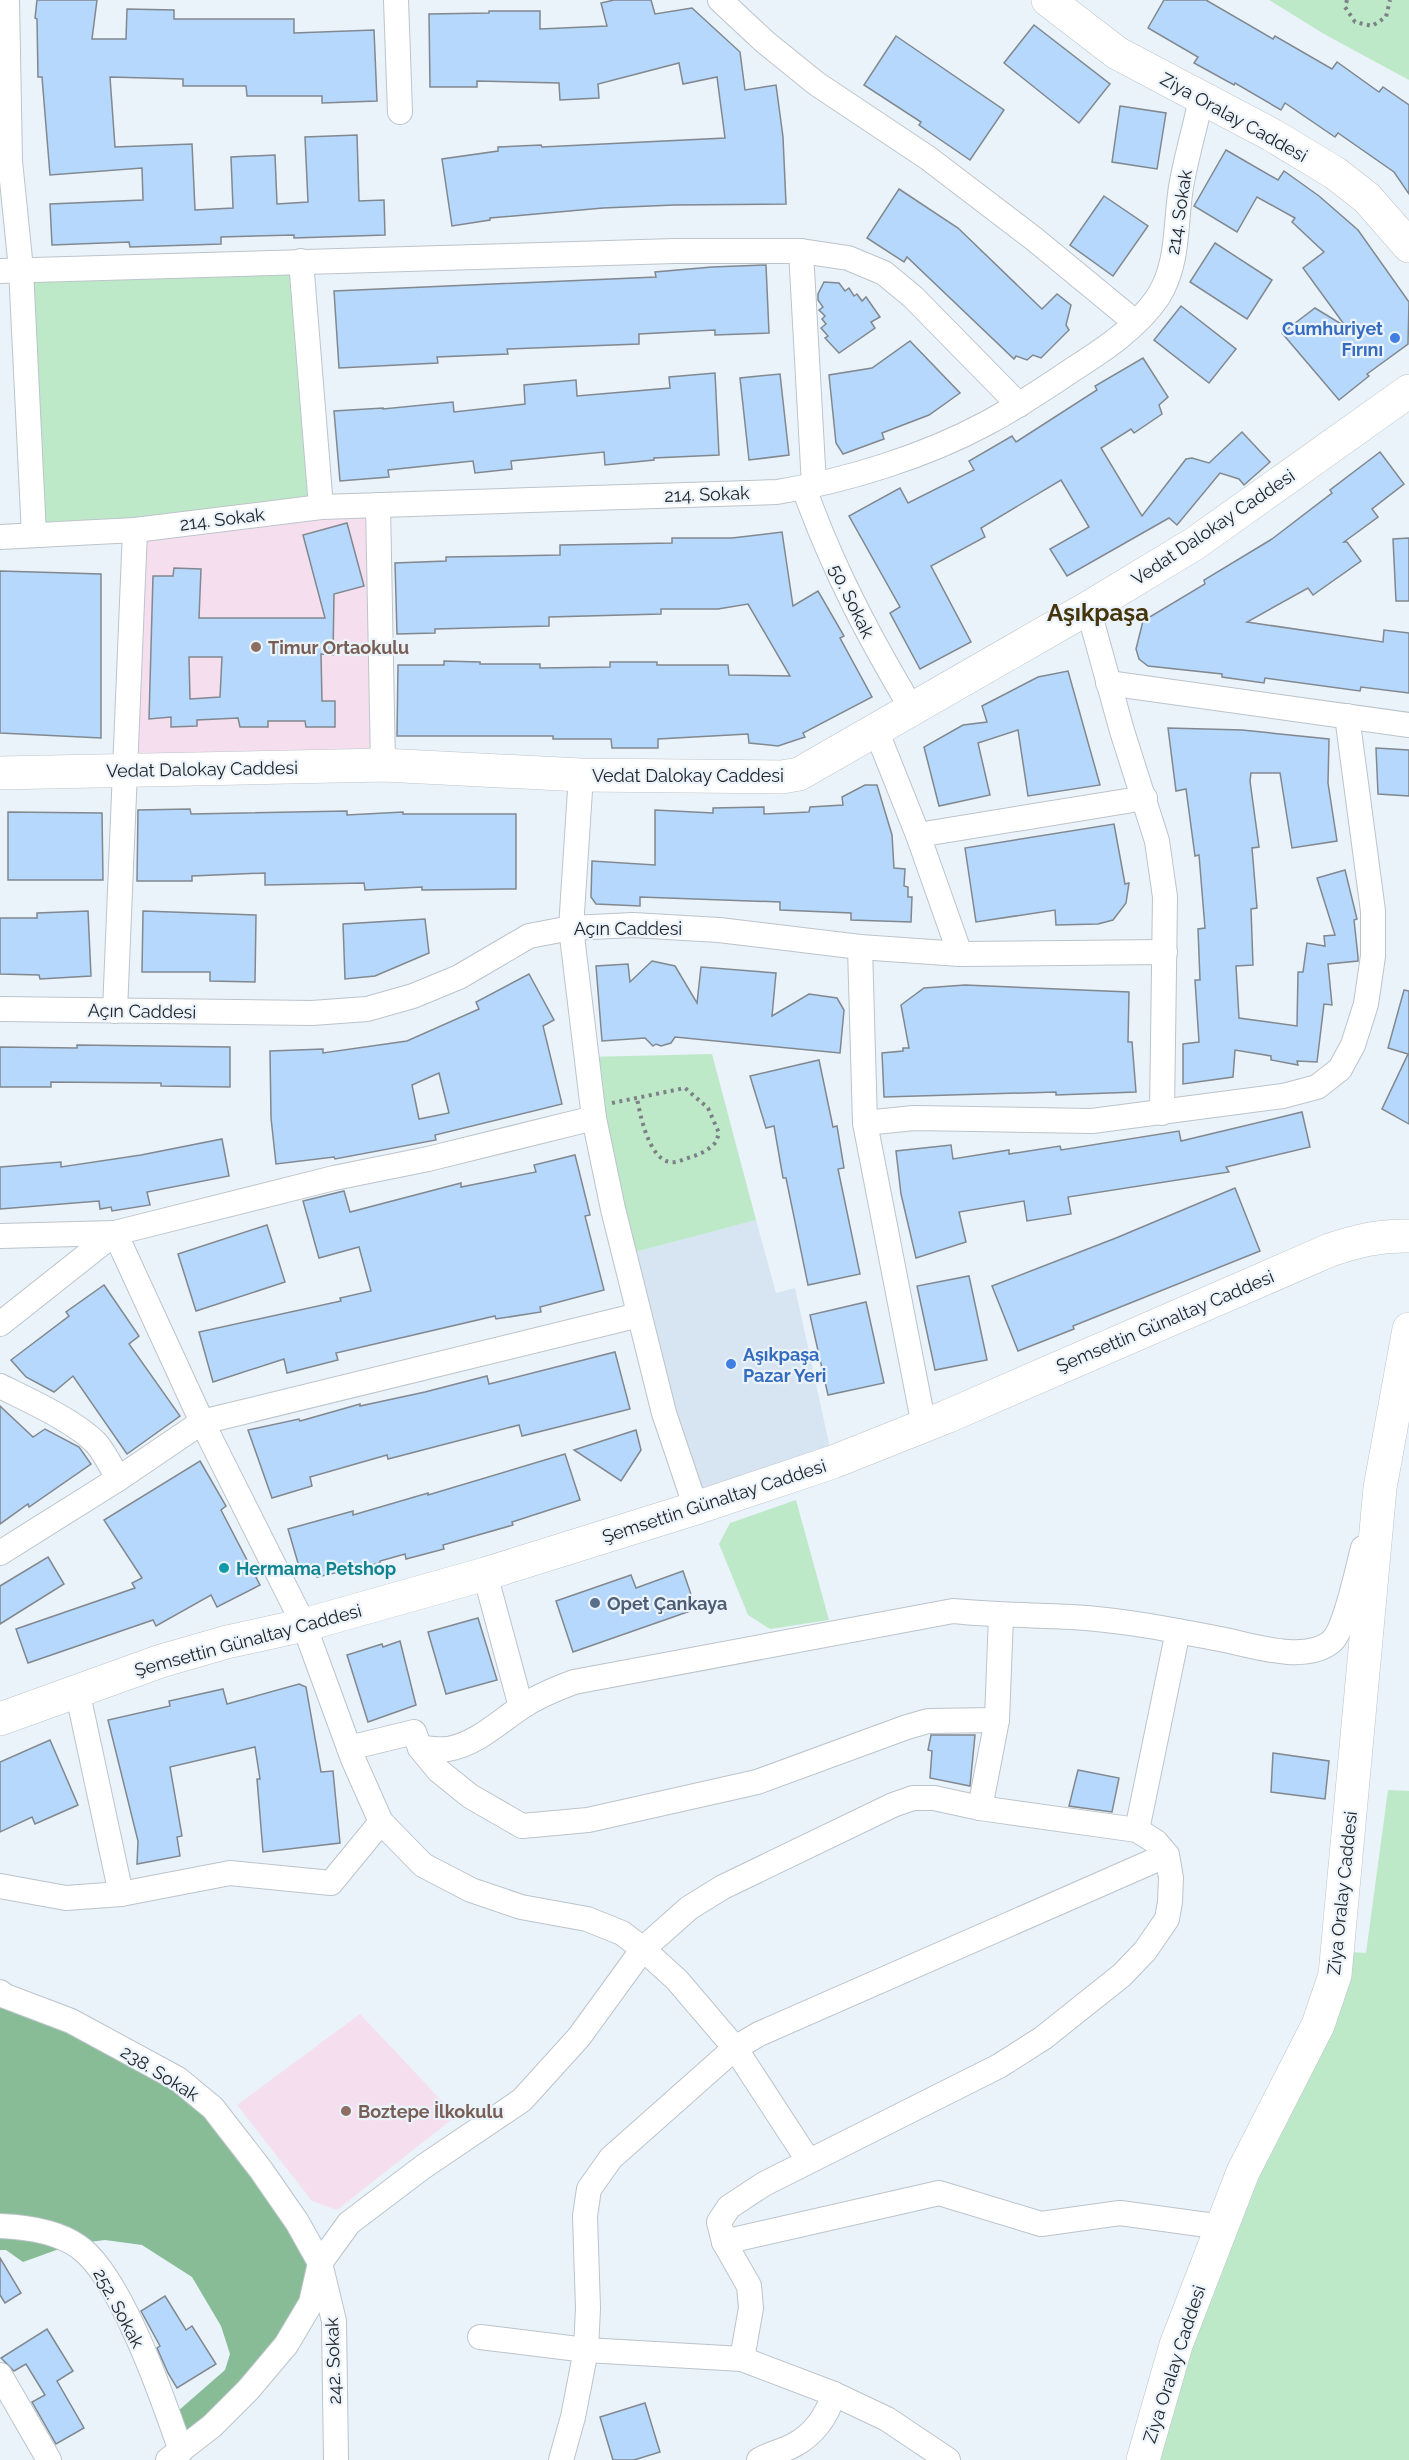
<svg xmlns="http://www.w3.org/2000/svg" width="1409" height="2460" viewBox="0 0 1409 2460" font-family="Raleway,sans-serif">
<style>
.built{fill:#d7e4f1}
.education{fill:#f5dfee}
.green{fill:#bee9c9}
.forest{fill:#88bc96}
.building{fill:#b6d8fc;stroke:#81888f;stroke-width:1.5;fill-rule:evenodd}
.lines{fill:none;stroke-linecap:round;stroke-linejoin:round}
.street-casing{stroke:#bcc4cb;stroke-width:26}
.secondary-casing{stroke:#bcc4cb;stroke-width:34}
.path{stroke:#7d8187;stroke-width:4;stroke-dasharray:3 4.5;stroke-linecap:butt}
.street{stroke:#fff;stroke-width:24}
.secondary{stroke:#fff;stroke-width:33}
.shop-dot{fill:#3f7fe0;stroke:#eaf2fa;stroke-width:2}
.education-dot{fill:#8d6e63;stroke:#eaf2fa;stroke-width:2}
.culture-dot{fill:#0f9aa8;stroke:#eaf2fa;stroke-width:2}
.service-dot{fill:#5c6f8a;stroke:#eaf2fa;stroke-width:2}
.labels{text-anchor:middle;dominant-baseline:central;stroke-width:4.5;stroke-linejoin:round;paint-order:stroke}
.street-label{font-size:18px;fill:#222427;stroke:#eaf2fa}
.shop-label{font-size:18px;font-weight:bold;fill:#366cbe;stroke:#eaf2fa;text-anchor:end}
.education-label{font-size:18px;font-weight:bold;fill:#785e54;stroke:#eaf2fa;text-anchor:start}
.culture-label{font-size:18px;font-weight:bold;fill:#0d838f;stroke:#eaf2fa;text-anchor:start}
.service-label{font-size:18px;font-weight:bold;fill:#4e5e75;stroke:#eaf2fa;text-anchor:start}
.district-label{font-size:24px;font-weight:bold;fill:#44350c;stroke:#eaf2fa}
</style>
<rect width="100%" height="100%" fill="#eaf2fa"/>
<!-- built -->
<path class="built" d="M756 1220 776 1293 795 1288 833 1462 696 1508 624 1255Z"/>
<!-- education -->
<g class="education">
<path d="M378 505 383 765 125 771 135 530Z"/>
<path d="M360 2014 456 2116 337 2210 312 2201 237 2105Z"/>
</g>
<!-- green -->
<g class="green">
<path d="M1269 0H1409V80L1324 34Z"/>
<path d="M301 261 321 507 34 535 21 269Z"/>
<path d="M712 1054 756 1220 624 1255 586 1057Z"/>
<path d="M796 1500 829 1620 770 1629 748 1615 719 1544 730 1523Z"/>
<path d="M1388 1790 1409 1791V2460H1143L1337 1951 1366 1953Z"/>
</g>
<!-- forest -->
<path class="forest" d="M0 1992 178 2079 320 2263 311 2303 181 2451 170 2418 225 2370 230 2354 221 2326 192 2277 142 2245 105 2240 73 2244 23 2262 6 2250H0Z"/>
<!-- building -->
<g class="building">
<path d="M37 0H97L92 39H126L127 9 174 10V19H294V33L374 30 377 101 322 103V96H247L246 86H183V79L110 77 115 147 192 144 195 210 233 208 231 157 275 155 277 204 308 202 305 137 357 135 359 201 384 200 385 235 294 238V235L221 237V244L130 247 129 242 52 245 50 204 143 200 142 168 50 175 42 77H38L37 19 35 18Z"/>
<path d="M614 0H651L655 14 692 8 740 52 745 90 776 85 783 137 786 204 674 205 603 208 490 218V220L452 226 442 159 498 151V147L541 145 542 147 725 138 717 77 683 84 679 63 598 84 599 98 560 100 559 83 477 81V87H430L429 14 489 13V11H540V29L607 26 601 3Z"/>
<path d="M1164 0H1206L1273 39 1275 36 1332 69 1337 62 1379 92 1383 87 1409 105V194L1394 172 1338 133 1335 137 1285 103 1281 110 1235 83 1234 85 1194 63 1198 57 1148 28Z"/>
<path d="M1034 25 1110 84 1079 123 1004 63Z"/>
<path d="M896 36 1004 110 970 160 919 125 921 122 864 85Z"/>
<path d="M1120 106 1166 113 1157 169 1112 162Z"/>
<path d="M1226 150 1278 180 1284 171 1319 196 1358 230 1409 302 1408 344 1367 374 1369 376 1339 400 1282 333 1315 308 1346 327 1303 268 1324 252 1292 222 1295 218 1257 197 1237 232 1194 206Z"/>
<path d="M899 189 958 228 1042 309 1057 294 1071 305 1066 325 1069 330 1041 358 1033 355 1027 360 1016 356 1014 359 907 257 904 262 867 238Z"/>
<path d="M1104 196 1148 226 1113 276 1070 245Z"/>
<path d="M1215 243 1272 280 1247 319 1190 282Z"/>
<path d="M766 265 769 333 715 335V330L639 334V344L507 349 508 354 437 357 438 363 339 368 334 291 656 277 655 272 712 267Z"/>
<path d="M824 282 839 283 845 291 849 288 854 296 857 294 862 301 866 297 880 317 871 322 875 328 839 353 825 338 828 336 821 328 826 324 822 319 825 316 819 310 823 307 818 300V294Z"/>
<path d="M1181 306 1236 349 1209 383 1154 340Z"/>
<path d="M910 341 960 393 929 415 882 433 884 439 843 454 836 443 829 375 872 368Z"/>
<path d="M1143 358 1168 397 1159 405 1162 414 1134 433 1131 429 1101 448 1142 516 1186 459 1192 458 1209 463 1242 432 1270 462 1244 485 1239 479 1220 473 1177 525 1169 518 1067 576 1050 549 1089 527 1061 480 981 528 985 537 931 566 971 642 920 669 890 613 900 607 849 516 900 488 908 503 974 470 969 461 1012 436 1016 442 1097 390 1095 386Z"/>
<path d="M715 373 719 455 654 458V460L605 465 604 452 511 461 512 469 475 473 473 461 388 470 389 477 340 481 334 411 383 408V409L453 402 454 412 525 404 524 385 576 380 577 396 670 388 669 377Z"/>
<path d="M780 374 789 455 749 460 740 378Z"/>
<path d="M1380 452 1404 484 1372 509 1378 517 1344 542H1347L1361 561 1313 595 1308 588 1247 622 1383 642 1384 630 1409 633V693L1361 687 1360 691 1265 678 1264 683 1222 677V674L1148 666 1139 659 1136 649 1143 621 1205 584 1204 580 1272 539 1332 493 1330 490Z"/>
<path d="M347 523 364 586 334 594 333 655 321 654 322 701H335V727H306L305 721H268V727H240L238 718 197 720V726L171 727V717L149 719 153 576H173L174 568 201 569 199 618H325L303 535ZM189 657H222L220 697 190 699Z"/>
<path d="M782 532 793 606 818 591 844 636 840 638 872 697 803 733 805 737 778 746 749 743 748 734 658 739V748H612L611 739H553V736H397L398 665H444V661L480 662V664H540V668L610 667V662H657V665H728L729 675 790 676 748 604 718 609H661V614L549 617V626L435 629V633L397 634 395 563 446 561V557L560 555V545L672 543V538H732Z"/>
<path d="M1409 538V601H1396L1393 539Z"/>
<path d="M0 571 101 574V738L0 733Z"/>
<path d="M1068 671 1100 785 1028 796 1018 730 978 743 990 795 939 806 924 747 963 725 987 722 982 706 1038 677Z"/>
<path d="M1168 728 1242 730 1329 739 1328 783 1337 841 1292 848 1280 773H1251L1250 781 1259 847 1252 848 1257 908 1251 909 1253 965 1236 966 1239 1018 1297 1026 1298 972H1303L1307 943 1325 946 1324 936 1335 935 1317 878 1345 870 1357 919 1354 920 1358 957V961L1328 964 1332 1005 1324 1004 1317 1062 1297 1061 1298 1065 1271 1060V1056L1235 1050 1233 1077 1183 1084V1044L1199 1042 1195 980H1200L1198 929 1205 928 1199 855 1195 856 1186 789 1176 791Z"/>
<path d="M1376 748 1409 750V796L1378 794Z"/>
<path d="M865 785H877L892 835 894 868 905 869 904 886 908 887V897H912L911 922 851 920V913L780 910V902L640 897V906L596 904 591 897 592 861 655 865V810L713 813V808L764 807V814L809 812 810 807 843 805 842 797Z"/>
<path d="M190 809 191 814 347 811V815L403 812V814H516V889L422 890V887L365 890 364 883 265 885V873L192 876V881H137L138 810Z"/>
<path d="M8 812 102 813 103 880H8Z"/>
<path d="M1114 824 1125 884 1129 883 1126 903 1113 920 1098 924 1056 925 1055 910 976 922 965 848Z"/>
<path d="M88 911 91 976 40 979 39 975 0 974V918H37V913Z"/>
<path d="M143 911 256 915 255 982 210 981V972H142Z"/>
<path d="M425 919 429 953 375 976 345 979 343 924Z"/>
<path d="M652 961 675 966 697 1003 701 967 776 973 772 1016 809 994 837 998 844 1010 840 1053 675 1037 671 1043 661 1046 656 1044 653 1046 645 1038 602 1041 596 966 628 964 630 982Z"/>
<path d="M529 974 554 1020 543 1026 562 1104 435 1135 436 1140 335 1159 334 1157 276 1164 271 1118 270 1051 323 1049V1053L407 1041 479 1009 476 1002ZM439 1073 449 1113 419 1119 412 1085Z"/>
<path d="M965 985 1129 992 1128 1042H1132L1136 1092 1056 1095V1092L884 1097 882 1053 903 1051V1048H909L901 1005 924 988Z"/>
<path d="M1404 990 1409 991V1124L1382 1109 1408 1054 1388 1048Z"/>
<path d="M77 1045 230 1047V1087L161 1086V1083L51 1082V1087H0V1047L77 1048Z"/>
<path d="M819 1060 833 1127 837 1126 844 1168 838 1169 860 1274 808 1285 786 1178H783L774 1126 766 1128 750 1076Z"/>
<path d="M1302 1112 1310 1147 1226 1167 1229 1172 1068 1197 1071 1214 1027 1221 1024 1201 959 1212 966 1242 916 1258 901 1194 896 1151 951 1145 953 1159 1009 1150V1154L1060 1146 1061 1150 1179 1131 1181 1141Z"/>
<path d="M222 1139 229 1176 147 1192 150 1205 112 1211 111 1207 100 1209 99 1201 0 1209V1167L61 1162V1167L141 1155Z"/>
<path d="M575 1155 590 1215 585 1216 604 1290 540 1307 541 1312 496 1319 495 1316 336 1353 338 1360 287 1373 284 1359 213 1382 199 1332 341 1301 340 1298 371 1291 359 1247 319 1258 303 1201 344 1191 350 1212 461 1183V1187L536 1172 534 1165Z"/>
<path d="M1235 1188 1260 1251 1073 1326 1074 1329 1018 1351 992 1286 1116 1238Z"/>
<path d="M267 1225 285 1282 196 1311 178 1254Z"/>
<path d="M969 1276 987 1360 935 1370 917 1286Z"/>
<path d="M104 1285 139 1336 129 1344 180 1416 127 1454 73 1376 54 1392 26 1377 11 1360 69 1316 66 1312Z"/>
<path d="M866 1302 884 1383 828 1395 810 1315Z"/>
<path d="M615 1352 630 1409 522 1436 519 1425 388 1459 387 1455 310 1477 312 1486 272 1498 248 1430 299 1419 300 1421 360 1404V1406L425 1392 487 1376 489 1384Z"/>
<path d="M0 1406 33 1437 45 1429 79 1447 91 1464 29 1507 28 1504 0 1524Z"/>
<path d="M636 1430 641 1450 621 1481 574 1450Z"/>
<path d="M565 1454 580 1500 512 1522 513 1525 443 1545 444 1549 406 1559 405 1554 380 1561V1563L317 1577 298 1563 288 1529 353 1511V1515L428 1493V1495Z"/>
<path d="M200 1461 226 1506 221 1510 260 1585 217 1607 211 1595 156 1626 153 1620 28 1663 16 1629 135 1588 132 1583 142 1578 104 1520Z"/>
<path d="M48 1557 64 1584 0 1624V1586Z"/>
<path d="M683 1571 696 1609 573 1652 556 1601 631 1575 636 1588Z"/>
<path d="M478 1618 497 1680 446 1694 428 1632Z"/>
<path d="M400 1641 416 1705 368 1722 347 1655 382 1644 383 1647Z"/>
<path d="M299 1684 306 1687 321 1772 333 1771 340 1843 263 1852 257 1779H260L255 1747 170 1767 182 1836 177 1837 180 1856 137 1864 138 1841 108 1720 170 1706 169 1701 223 1689 227 1704Z"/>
<path d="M931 1735H975L970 1786 930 1778 932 1751 928 1750Z"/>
<path d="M50 1740 78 1805 35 1824 32 1817 0 1832V1762Z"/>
<path d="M1273 1753 1329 1761 1325 1799 1271 1792Z"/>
<path d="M1078 1770 1119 1778 1112 1812 1069 1806Z"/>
<path d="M0 2258 21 2293 5 2303 0 2295Z"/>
<path d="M165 2296 186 2330 192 2326 216 2364 177 2388 168 2373 157 2348 160 2346 141 2311Z"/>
<path d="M47 2329 73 2371 57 2381 84 2428 56 2444 32 2402 45 2395 26 2364 14 2371 1 2358Z"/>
<path d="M645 2403 660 2452 634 2460H613L600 2417Z"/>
</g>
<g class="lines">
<defs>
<g id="street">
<path d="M7 0 10 161 21 269 34 535"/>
<path d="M396 0 400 112"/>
<path d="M720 0 765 42 817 84 928 158 1033 238 1135 322"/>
<path d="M801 251 814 485"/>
<path d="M301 261 321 507"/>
<path d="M0 271 675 251H801L848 258 884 273 913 297 1019 405"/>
<path d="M804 488C832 567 869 637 912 709"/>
<path d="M378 505 383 765"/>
<path d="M0 537 135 530 321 507 777 492C846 481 926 456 987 423 1017 407 1044 389 1072 370 1102 351 1137 328 1158 297 1179 264 1175 225 1181 187 1186 158 1195 128 1201 99"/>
<path d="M1088 608 1122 731 1157 841 1165 897 1162 1113"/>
<path d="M1108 683 1409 725"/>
<path d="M876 730 918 835 960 954"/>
<path d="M581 775 571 928 594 1118 613 1209 664 1413 696 1508"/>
<path d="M918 835 1145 798"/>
<path d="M860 947 865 1123 924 1426"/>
<path d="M0 1009 312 1013 367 1009 413 996 459 977 529 936 571 928 633 925 719 930 860 947 960 954 1165 952"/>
<path d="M115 1011 135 530"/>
<path d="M865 1123 914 1118 1092 1121 1283 1096 1317 1087 1340 1069 1353 1045 1366 1004 1373 956V911L1347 716"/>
<path d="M0 1236 115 1233 202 1422 304 1625 353 1759 381 1822 423 1865 471 1890 521 1907 587 1919 622 1933 643 1949 677 1980 735 2048 808 2160"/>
<path d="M0 1324 115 1233 334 1178 428 1159 594 1118"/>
<path d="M0 1386C28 1400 75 1421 96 1443 105 1453 112 1468 118 1479"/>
<path d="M0 1553 118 1479 202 1422 639 1315"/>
<path d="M485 1574 521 1707"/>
<path d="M77 1690 121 1894"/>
<path d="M349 1748 414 1732 420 1748 439 1771 470 1796 522 1826 588 1820 757 1782 907 1727 928 1721 997 1720"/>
<path d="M420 1748C429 1748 439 1750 448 1749 476 1744 498 1723 520 1708 536 1697 555 1689 574 1682L953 1611C993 1615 1032 1615 1072 1617 1123 1620 1174 1630 1225 1640 1254 1646 1305 1663 1331 1642 1345 1631 1358 1567 1363 1548"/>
<path d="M980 1808 997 1720 1001 1616"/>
<path d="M1137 1830 1178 1631"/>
<path d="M0 1886 66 1898 121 1894 230 1873 331 1883 381 1822"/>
<path d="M0 1992 5 1996 71 2021 178 2079 213 2108 261 2170 297 2222 320 2263 334 2321 336 2460"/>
<path d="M0 2226C26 2227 57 2231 79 2247 121 2276 164 2402 181 2451"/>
<path d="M724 2242 939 2193 1041 2224 1120 2213 1222 2227"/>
<path d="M480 2337 586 2350 742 2359 834 2394 887 2419 948 2460"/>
<path d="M0 2375 49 2460"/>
<path d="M168 2460 212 2426 248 2390 286 2345 311 2303 320 2263 349 2223 423 2167 522 2100 579 2037 643 1949 689 1908 723 1887 893 1805 913 1798H934L980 1808 1137 1830 1156 1842 1167 1855 1171 1878 1170 1902 1167 1919 1145 1951 1122 1975 1043 2038 999 2066 764 2184 729 2207 719 2222 724 2242 749 2286 751 2308 742 2359"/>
<path d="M561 2460 573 2417 586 2350 588 2308 585 2216 589 2189 611 2158 735 2048 759 2034 1167 1855"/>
<path d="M759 2460C771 2453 783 2451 794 2445 815 2434 827 2415 834 2394"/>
</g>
<g id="secondary">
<path d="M1048 0 1117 53 1272 135 1335 173 1367 198 1409 246"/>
<path d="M0 773 383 765 581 775 782 777 799 774 1088 608 1194 544 1409 391"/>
<path d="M0 1719 161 1661 227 1642 304 1625 485 1574 696 1508 833 1462 946 1417 1330 1250C1357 1241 1381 1235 1409 1236"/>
<path d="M1143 2460 1176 2345 1243 2172 1318 2025 1335 1975 1380 1488 1409 1329"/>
</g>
</defs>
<!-- street casing -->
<use href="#street" class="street-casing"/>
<!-- secondary casing -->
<use href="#secondary" class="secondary-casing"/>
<!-- path -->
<g class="path">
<path d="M1347 0 1345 7 1355 22 1372 26 1386 17 1390 0"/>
<path d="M612 1103 685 1088 708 1108 719 1133 716 1142C709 1150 699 1155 688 1158 682 1160 676 1163 670 1162 649 1159 640 1115 637 1098"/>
</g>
<!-- street -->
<use href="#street" class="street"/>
<!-- secondary -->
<use href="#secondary" class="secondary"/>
</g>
<!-- markers -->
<g class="shop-dot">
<circle cx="1395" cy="338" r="6"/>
<circle cx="731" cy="1364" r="6"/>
</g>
<g class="education-dot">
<circle cx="256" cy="647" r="6"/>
<circle cx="346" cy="2111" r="6"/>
</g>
<circle class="culture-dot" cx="224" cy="1568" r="6"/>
<circle class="service-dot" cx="595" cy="1603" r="6"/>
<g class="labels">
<!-- street labels -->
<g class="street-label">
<text transform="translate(1234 117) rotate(29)">Ziya Oralay Caddesi</text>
<text transform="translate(1179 212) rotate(-81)">214. Sokak</text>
<text transform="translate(707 494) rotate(-2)">214. Sokak</text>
<text transform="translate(222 519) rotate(-7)">214. Sokak</text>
<text transform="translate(1213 527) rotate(-34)">Vedat Dalokay Caddesi</text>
<text transform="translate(852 601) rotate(64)">50. Sokak</text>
<text transform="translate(202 769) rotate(-1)">Vedat Dalokay Caddesi</text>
<text x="688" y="775">Vedat Dalokay Caddesi</text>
<text x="628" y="928">Açın Caddesi</text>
<text transform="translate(142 1011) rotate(1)">Açın Caddesi</text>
<text transform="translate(1165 1321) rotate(-23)">Şemsettin Günaltay Caddesi</text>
<text transform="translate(714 1501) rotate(-18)">Şemsettin Günaltay Caddesi</text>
<text transform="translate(248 1640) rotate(-15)">Şemsettin Günaltay Caddesi</text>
<text transform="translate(1342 1893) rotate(-84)">Ziya Oralay Caddesi</text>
<text transform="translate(160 2073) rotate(32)">238. Sokak</text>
<text transform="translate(119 2308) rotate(62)">252. Sokak</text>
<text transform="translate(333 2361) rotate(-92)">242. Sokak</text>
<text transform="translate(1174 2364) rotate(-72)">Ziya Oralay Caddesi</text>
</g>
<!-- shop labels -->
<g class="shop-label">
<text x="1383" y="328">Cumhuriyet<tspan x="1383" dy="21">Fırını</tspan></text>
<text x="743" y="1354" text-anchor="start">Aşıkpaşa<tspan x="743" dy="21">Pazar Yeri</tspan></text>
</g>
<!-- education labels -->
<g class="education-label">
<text x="268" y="647">Timur Ortaokulu</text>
<text x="358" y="2111">Boztepe İlkokulu</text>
</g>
<!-- culture labels -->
<g class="culture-label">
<text x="236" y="1568">Hermama Petshop</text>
</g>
<!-- service labels -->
<g class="service-label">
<text x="607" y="1603">Opet Çankaya</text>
</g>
<!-- district labels -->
<g class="district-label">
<text x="1098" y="612">Aşıkpaşa</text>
</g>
</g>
</svg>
